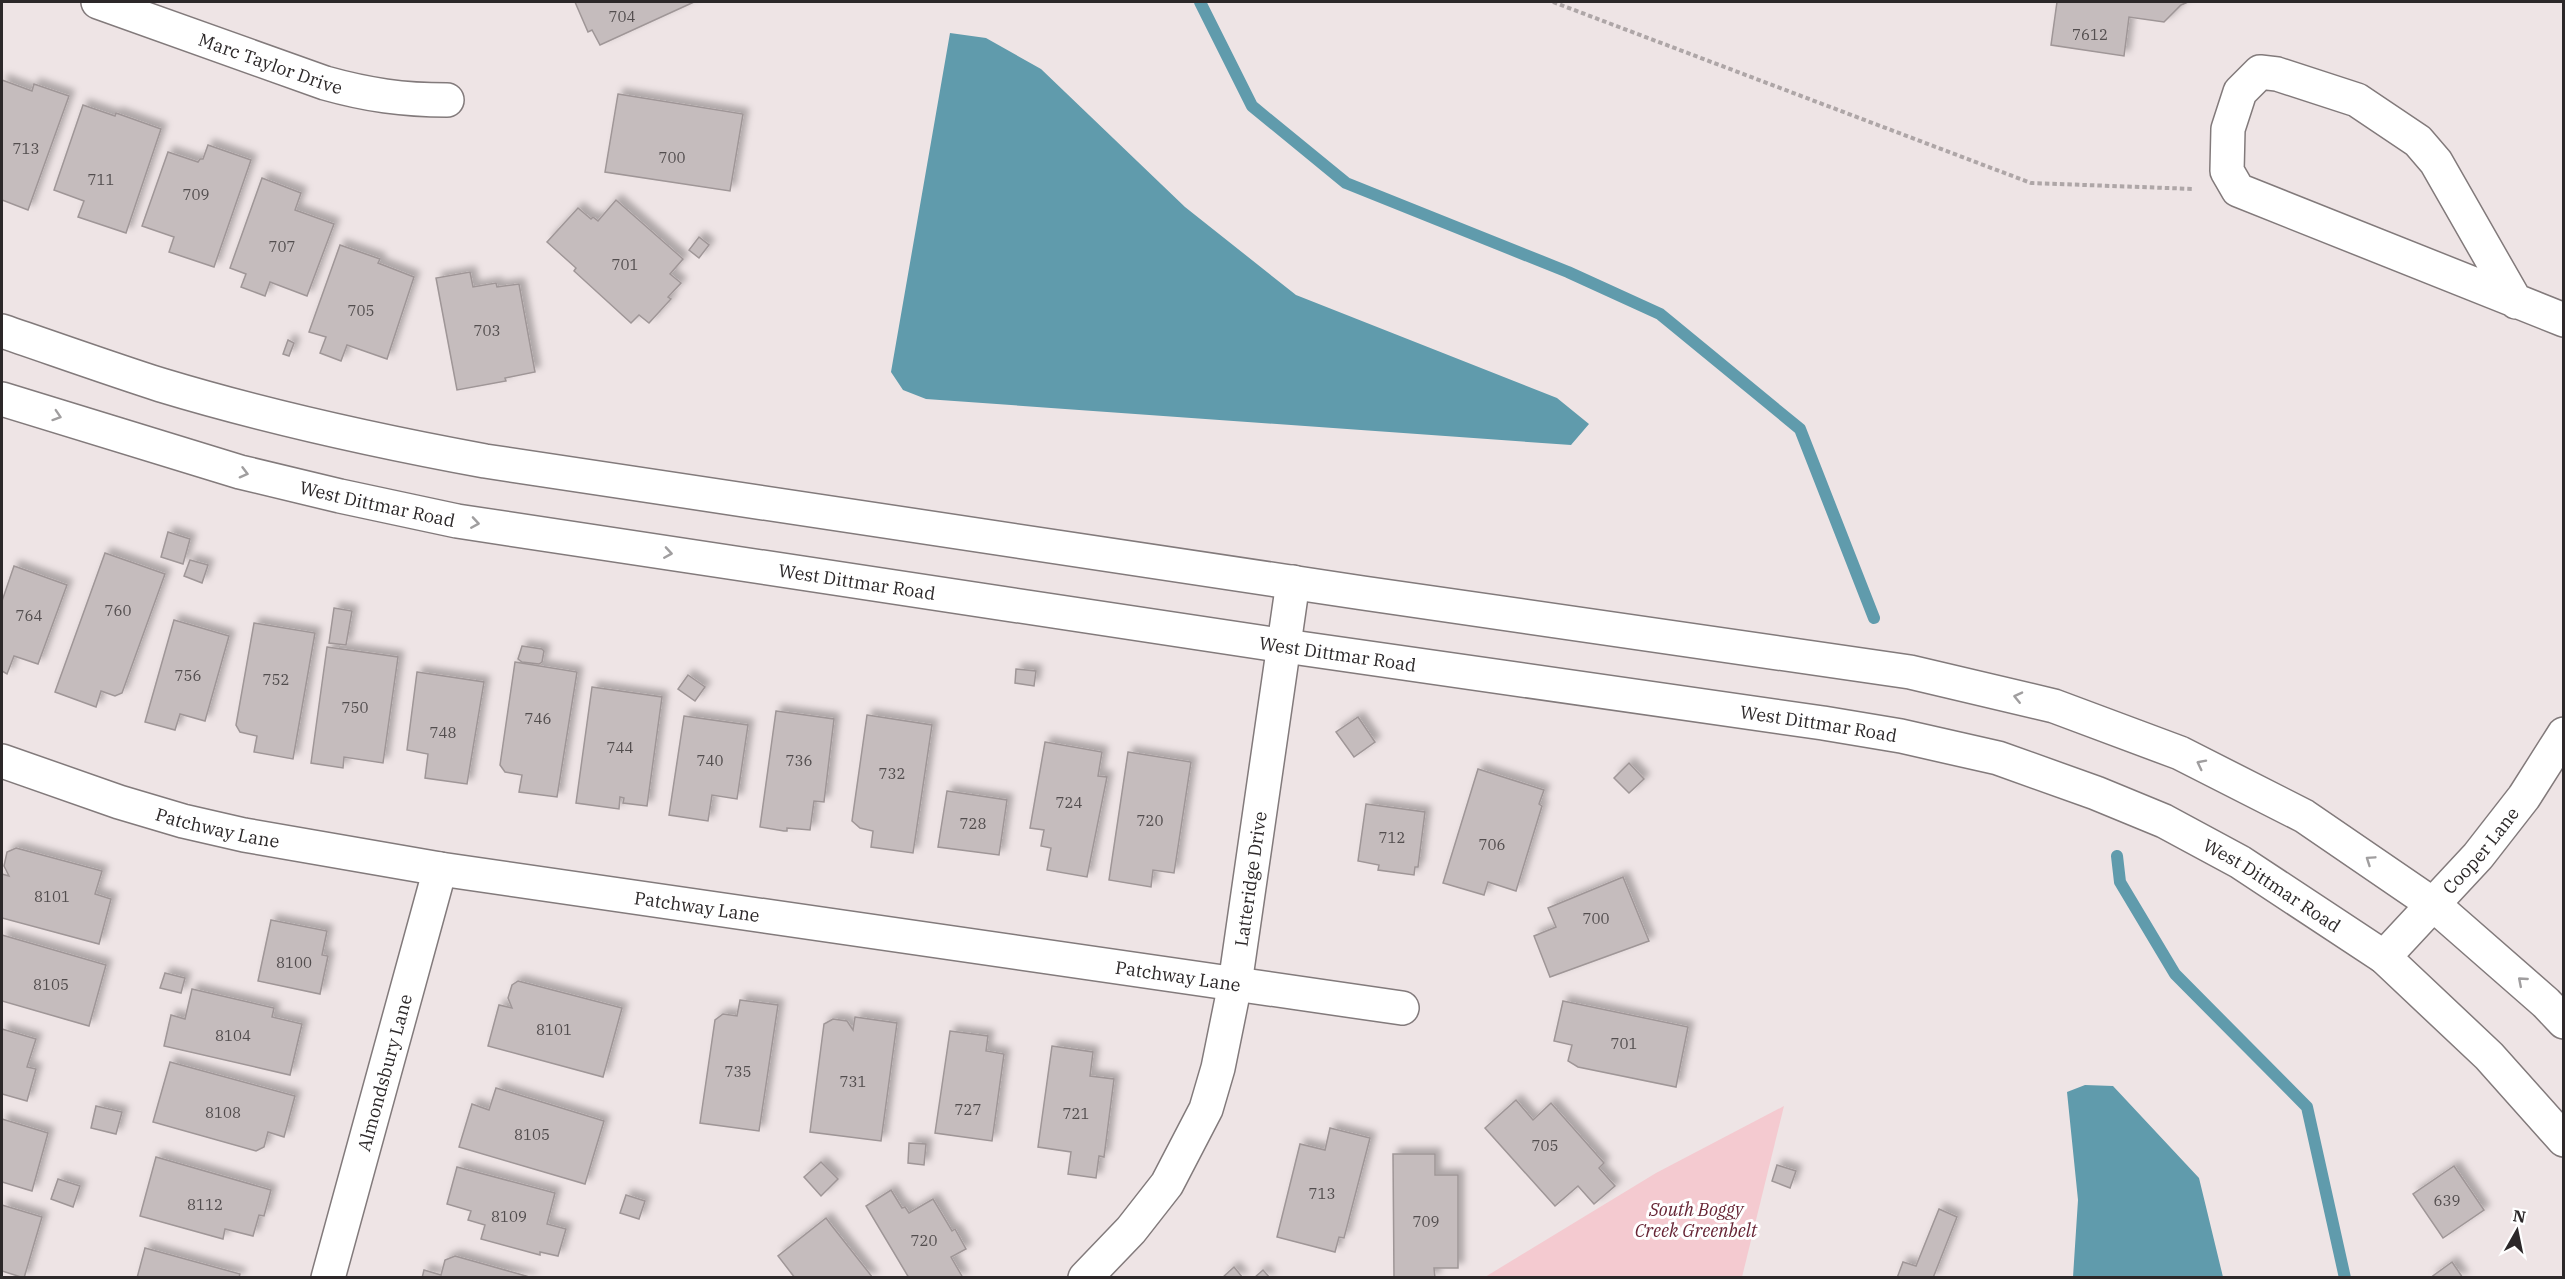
<svg xmlns="http://www.w3.org/2000/svg" width="2565" height="1279" viewBox="0 0 2565 1279" font-family="'IBM Plex Serif',serif">
<style>
.green{fill:#f4cad0}
.water{fill:#609bac}
.lines{fill:none;stroke-linecap:round;stroke-linejoin:round}
.stream{stroke:#609bac;stroke-width:12}
.building{fill:#c5bcbd;stroke:#9f9697;stroke-width:1.5;filter:url(#shadow)}
.minor-casing{stroke:#827a7b;stroke-width:36}
.path{stroke:#aea6a7;stroke-width:4;stroke-dasharray:4.5 3;stroke-linecap:butt}
.minor{stroke:#fff;stroke-width:33}
.oneway{stroke:#a09e9f}
.labels{text-anchor:middle;dominant-baseline:central;stroke-width:6;stroke-linejoin:round;paint-order:stroke}
.number-label{font-size:15px;fill:#524d4e}
.street-label{font-size:18px;fill:#2c2829;stroke:#fff}
.park-label{font-size:18px;font-style:italic;fill:#672535;stroke:#fff}
</style>
<defs>
<filter id="shadow"><feDropShadow dx="5.5" dy="-5.5" stdDeviation="3" flood-color="#0004"/></filter>
</defs>
<rect width="100%" height="100%" fill="#eee4e5"/>
<!-- green -->
<path class="green" d="M1784 1106 1742 1277H1485L1656 1173Z"/>
<!-- water -->
<g class="water">
<path d="M950 33 986 38 1041 69 1185 207 1296 295 1557 398 1589 424 1571 445 926 399 903 390 891 372Z"/>
<path d="M2085 1085 2113 1086 2199 1178 2223 1277H2073L2078 1200 2067 1092Z"/>
</g>
<g class="lines">
<!-- stream -->
<g class="stream">
<path d="M1200 2 1252 106 1346 183 1568 272 1660 314 1800 429 1874 618"/>
<path d="M2117 856 2120 882 2175 974 2307 1107 2345 1278"/>
</g>
</g>
<!-- building -->
<g class="building">
<path d="M575 2H694L600 45 592 30 588 32Z"/>
<path d="M2057 2H2188L2181 5 2164 22 2129 17 2124 56 2051 45Z"/>
<path d="M2 80 32 91 34 84 69 96 28 210 2 200Z"/>
<path d="M618 94 743 114 730 191 605 172Z"/>
<path d="M83 105 115 116 116 113 161 129 126 233 78 217 84 201 54 190Z"/>
<path d="M208 145 251 160 214 267 169 252 174 237 142 226 168 152 198 162 200 159H203Z"/>
<path d="M262 178 301 193 295 210 334 224 307 296 270 282 265 296 241 287 246 274 230 268Z"/>
<path d="M616 200 683 259 670 274 681 283 668 297 671 299 649 323 639 315 631 323 574 271 576 268 547 242 578 208 591 219 593 217 598 221Z"/>
<path d="M699 237 709 245 699 258 689 250Z"/>
<path d="M340 245 380 259 378 263 414 277 387 359 347 345 341 361 320 353 326 337 309 332Z"/>
<path d="M470 272 473 287 496 283 497 287 519 284 535 372 505 378 506 381 457 390 436 278Z"/>
<path d="M288 340 294 343 289 356 283 354Z"/>
<path d="M168 532 190 539 183 564 161 557Z"/>
<path d="M105 553 165 574 122 693 115 696 101 691 96 707 55 692Z"/>
<path d="M190 560 208 565 202 583 184 576Z"/>
<path d="M14 566 67 585 38 664 14 656 7 674 2 671V601Z"/>
<path d="M334 608 352 611 346 645 329 643Z"/>
<path d="M174 620 229 636 205 721 180 714 175 730 145 722Z"/>
<path d="M254 623 315 633 293 759 254 752 257 736 240 732 236 725Z"/>
<path d="M522 646 542 649 544 651 542 662 539 664 522 662 518 659Z"/>
<path d="M327 647 398 657 383 763 344 757 343 768 311 763Z"/>
<path d="M515 662 577 672 557 797 519 792 522 775 505 772 500 765Z"/>
<path d="M1016 669 1036 671 1034 686 1015 683Z"/>
<path d="M417 672 484 682 467 784 425 778 428 754 407 750Z"/>
<path d="M688 675 705 687 695 701 678 689Z"/>
<path d="M592 687 662 697 647 806 623 803 624 798 620 797 619 809 576 803Z"/>
<path d="M776 711 834 719 824 802 814 801 810 830 787 828V831H784L760 827Z"/>
<path d="M867 715 932 725 913 853 871 847 873 831 860 828 852 821Z"/>
<path d="M684 716 748 725 737 799 712 795 708 821 669 815Z"/>
<path d="M1358 717 1375 742 1354 757 1336 732Z"/>
<path d="M1045 742 1102 752 1098 776 1107 777 1087 877 1047 870 1051 848 1041 846 1044 830 1030 828Z"/>
<path d="M1128 752 1191 762 1174 873 1153 870 1151 887 1109 880Z"/>
<path d="M1629 763 1644 779 1629 793 1614 778Z"/>
<path d="M1478 769 1544 790 1539 804 1542 806 1516 891 1488 882 1484 895 1443 883Z"/>
<path d="M947 791 1007 800 999 855 938 847Z"/>
<path d="M1366 804 1425 812 1418 867H1415L1414 875 1378 870 1379 865 1358 861Z"/>
<path d="M16 848 102 871 95 894 111 899 99 944 2 918V874L9 876 4 866 7 852Z"/>
<path d="M1623 877 1649 941 1550 977 1534 936 1556 927 1548 908Z"/>
<path d="M271 920 327 931 322 955 328 956 320 994 258 981Z"/>
<path d="M2 935 106 965 89 1026 2 1001Z"/>
<path d="M165 973 185 978 181 993 160 988Z"/>
<path d="M518 981 622 1008 603 1077 488 1046 499 1005 512 1008 508 998 512 985Z"/>
<path d="M192 989 274 1008 272 1017 302 1024 290 1075 164 1046 171 1015 185 1019Z"/>
<path d="M740 1000 778 1005 759 1131 700 1123 715 1020 723 1014 737 1016Z"/>
<path d="M1563 1001 1688 1027 1676 1087 1578 1067 1568 1061 1572 1045 1554 1041Z"/>
<path d="M855 1017 897 1023 881 1141 810 1132 824 1024 833 1019 847 1021 853 1030Z"/>
<path d="M2 1029 36 1039 27 1067 36 1069 27 1101 2 1094Z"/>
<path d="M950 1031 988 1036 986 1051 1004 1054 992 1141 935 1133Z"/>
<path d="M1052 1046 1093 1052 1090 1076 1114 1079 1104 1157 1099 1156 1096 1178 1068 1174 1071 1152 1038 1147Z"/>
<path d="M170 1062 295 1096 284 1137 268 1132 264 1147 256 1151 153 1122Z"/>
<path d="M496 1088 604 1121 585 1184 459 1147 472 1104 489 1110Z"/>
<path d="M1516 1100 1533 1120 1551 1103 1604 1163 1599 1168 1615 1186 1594 1204 1578 1186 1555 1206 1485 1128Z"/>
<path d="M96 1106 122 1112 116 1134 91 1128Z"/>
<path d="M2 1119 48 1133 32 1191 2 1182Z"/>
<path d="M1330 1128 1370 1138 1344 1238 1339 1237 1335 1252 1277 1237 1300 1144 1325 1150Z"/>
<path d="M909 1143 926 1144 924 1165 908 1163Z"/>
<path d="M1393 1154H1435V1175H1458V1268H1434L1435 1278H1394Z"/>
<path d="M156 1157 271 1190 264 1216 259 1215 253 1236 225 1229 223 1239 140 1216Z"/>
<path d="M821 1162 838 1179 821 1196 804 1177Z"/>
<path d="M1777 1165 1796 1171 1790 1188 1772 1181Z"/>
<path d="M2454 1166 2484 1210 2443 1238 2413 1194Z"/>
<path d="M457 1167 555 1193 547 1224 566 1229 558 1256 540 1252V1255L481 1239 485 1225 468 1220 471 1211 447 1204Z"/>
<path d="M58 1179 80 1186 73 1207 51 1199Z"/>
<path d="M891 1190 902 1208 905 1207 909 1213 933 1199 952 1231 955 1229 966 1249 951 1257 963 1278H909L866 1206Z"/>
<path d="M626 1195 645 1201 639 1219 620 1213Z"/>
<path d="M2 1205 42 1217 24 1278 2 1271Z"/>
<path d="M1939 1209 1957 1217 1933 1278H1897L1903 1262 1916 1266Z"/>
<path d="M826 1218 832 1226 873 1278H795L778 1256Z"/>
<path d="M145 1248 240 1274 239 1278H137Z"/>
<path d="M455 1256 519 1274 533 1278H422L424 1270 441 1275 445 1260Z"/>
<path d="M2452 1262 2463 1278H2430Z"/>
<path d="M1234 1267 1243 1278H1222Z"/>
<path d="M1263 1270 1270 1278H1254Z"/>
</g>
<g class="lines">
<defs>
<g id="minor">
<path id="s1" d="M98 2 325 83C368 95 403 100 447 100"/>
<path d="M2516 302 2436 162 2418 141 2357 100 2277 74 2260 72 2240 92 2228 129 2227 171 2238 190 2564 320"/>
<path d="M2 331C55 349 108 368 161 385 267 417 376 441 485 461L1363 593 1910 672 2054 706 2180 753 2304 816 2434 905 2546 1003 2564 1022"/>
<path id="s2" d="M2 399 240 472 340 496 457 521 1285 646 1823 723 1901 736 1998 758 2096 793 2164 821 2240 862 2384 957 2489 1056 2564 1140"/>
<path id="s3" d="M2 761 119 802 183 821 244 835 440 869 1402 1008"/>
<path id="s4" d="M2384 957 2478 856 2524 797 2564 734"/>
<path id="s5" d="M328 1278 440 869"/>
<path id="s6" d="M1085 1278 1131 1230 1167 1184 1206 1109 1218 1068 1235 984 1293 582"/>
</g>
</defs>
<!-- minor casing -->
<use href="#minor" class="minor-casing"/>
<!-- path -->
<path class="path" d="M1553 2 2031 183 2194 189"/>
<!-- minor -->
<use href="#minor" class="minor"/>
</g>
<!-- one-way arrows -->
<defs><path id="oneway-chevron" d="M-2-3.5L2.5 0L-2 3.5" fill="none" stroke-width="1.6" stroke-linecap="round" stroke-linejoin="round" transform="scale(1.5)"/></defs>
<g class="oneway">
<use href="#oneway-chevron" transform="translate(57 416) rotate(18)"/>
<use href="#oneway-chevron" transform="translate(244 473) rotate(15)"/>
<use href="#oneway-chevron" transform="translate(475 523) rotate(9)"/>
<use href="#oneway-chevron" transform="translate(668 553) rotate(9)"/>
<use href="#oneway-chevron" transform="translate(2018 697) rotate(-167)"/>
<use href="#oneway-chevron" transform="translate(2201 764) rotate(-153)"/>
<use href="#oneway-chevron" transform="translate(2370 860) rotate(-146)"/>
<use href="#oneway-chevron" transform="translate(2522 981) rotate(-139)"/>
</g>
<g class="labels">
<!-- number labels -->
<g class="number-label">
<text x="622" y="16">704</text>
<text x="2090" y="34">7612</text>
<text x="26" y="148">713</text>
<text x="672" y="157">700</text>
<text x="101" y="179">711</text>
<text x="196" y="194">709</text>
<text x="282" y="246">707</text>
<text x="625" y="264">701</text>
<text x="361" y="310">705</text>
<text x="487" y="330">703</text>
<text x="118" y="610">760</text>
<text x="29" y="615">764</text>
<text x="188" y="675">756</text>
<text x="276" y="679">752</text>
<text x="355" y="707">750</text>
<text x="538" y="718">746</text>
<text x="443" y="732">748</text>
<text x="620" y="747">744</text>
<text x="710" y="760">740</text>
<text x="799" y="760">736</text>
<text x="892" y="773">732</text>
<text x="1069" y="802">724</text>
<text x="1150" y="820">720</text>
<text x="973" y="823">728</text>
<text x="1392" y="837">712</text>
<text x="1492" y="844">706</text>
<text x="52" y="896">8101</text>
<text x="1596" y="918">700</text>
<text x="294" y="962">8100</text>
<text x="51" y="984">8105</text>
<text x="554" y="1029">8101</text>
<text x="233" y="1035">8104</text>
<text x="1624" y="1043">701</text>
<text x="738" y="1071">735</text>
<text x="853" y="1081">731</text>
<text x="968" y="1109">727</text>
<text x="223" y="1112">8108</text>
<text x="1076" y="1113">721</text>
<text x="532" y="1134">8105</text>
<text x="1545" y="1145">705</text>
<text x="1322" y="1193">713</text>
<text x="2447" y="1200">639</text>
<text x="205" y="1204">8112</text>
<text x="509" y="1216">8109</text>
<text x="1426" y="1221">709</text>
<text x="924" y="1240">720</text>
</g>
<!-- street labels -->
<g class="street-label">
<text stroke="none"><textPath href="#s1" startOffset="183">Marc Taylor Drive</textPath></text>
<text stroke="none"><textPath href="#s2" startOffset="390">West Dittmar Road</textPath></text>
<text stroke="none"><textPath href="#s2" startOffset="876">West Dittmar Road</textPath></text>
<text stroke="none"><textPath href="#s2" startOffset="1362">West Dittmar Road</textPath></text>
<text stroke="none"><textPath href="#s2" startOffset="1848">West Dittmar Road</textPath></text>
<text stroke="none"><textPath href="#s3" startOffset="226">Patchway Lane</textPath></text>
<text stroke="none"><textPath href="#s4" startOffset="144">Cooper Lane</textPath></text>
<text stroke="none"><textPath href="#s6" startOffset="444">Latteridge Drive</textPath></text>
<text stroke="none"><textPath href="#s2" startOffset="2334">West Dittmar Road</textPath></text>
<text stroke="none"><textPath href="#s3" startOffset="712">Patchway Lane</textPath></text>
<text stroke="none"><textPath href="#s3" startOffset="1198">Patchway Lane</textPath></text>
<text stroke="none"><textPath href="#s5" startOffset="213">Almondsbury Lane</textPath></text>
</g>
<!-- park labels -->
<g class="park-label">
<text x="1696" y="1209">South Boggy<tspan x="1696" dy="21">Creek Greenbelt</tspan></text>
</g>
</g>
<!-- border -->
<rect width="2565" height="1279" fill="none" stroke="#2c2829" stroke-width="6"/>
<!-- north arrow -->
<g transform="translate(2517 1231) rotate(9)" stroke="#ffffff" stroke-width="4.5" paint-order="stroke">
<path d="M0-4.5L10 22L0 15L-10 22Z" fill="#2c2829"/>
<text y="-9" font-size="16" font-weight="bold" text-anchor="middle" fill="#2c2829">N</text>
</g>
</svg>
